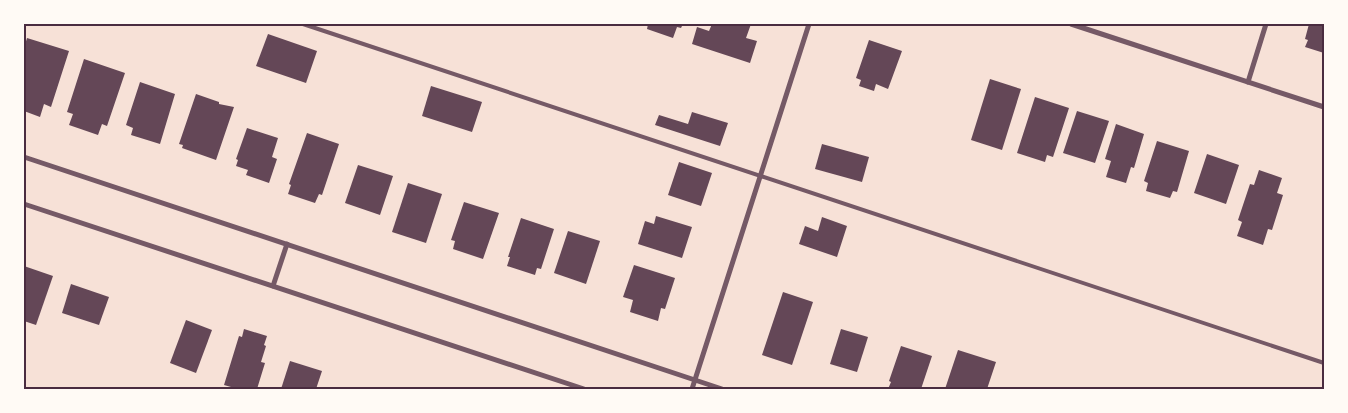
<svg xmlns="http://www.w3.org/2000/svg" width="1348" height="413" viewBox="0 0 1348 413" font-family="Jost,sans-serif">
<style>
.building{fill:#644757}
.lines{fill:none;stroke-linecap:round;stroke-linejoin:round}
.service{stroke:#755966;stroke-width:4}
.minor{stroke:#755966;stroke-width:5}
.neatline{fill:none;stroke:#4a2c40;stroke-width:2}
</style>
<rect width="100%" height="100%" fill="#f7e1d7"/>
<!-- building -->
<g class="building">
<path d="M648 24H683L681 28 677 27 673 38 647 29Z"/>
<path d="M712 24H751L746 38 757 41 750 63 692 44 697 27 709 31Z"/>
<path d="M1309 24H1324V53L1305 47 1308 40 1305 39Z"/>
<path d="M268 34 317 51 306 83 256 66Z"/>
<path d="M27 38 69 51 51 107 44 104 40 117 24 111V48Z"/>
<path d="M869 40 902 51 888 89 876 84 874 91 859 86 861 80 856 78Z"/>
<path d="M84 59 125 73 107 126 102 124 98 135 69 125 73 114 67 112Z"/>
<path d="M990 79 1021 89 1002 150 971 140Z"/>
<path d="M140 82 175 94 160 144 131 135 133 128 126 125Z"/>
<path d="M431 86 482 102 472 132 422 116Z"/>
<path d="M196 94 219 102V104L234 107 216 160 182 148 183 145 179 144Z"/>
<path d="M1035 97 1069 108 1053 157 1047 155 1045 162 1017 153Z"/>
<path d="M1077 111 1109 121 1095 163 1063 153Z"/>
<path d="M692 112 728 123 720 146 655 125 659 115 688 124Z"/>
<path d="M1116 124 1144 134 1134 168 1131 167 1126 183 1106 177 1111 161 1105 159Z"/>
<path d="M247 128 278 138 272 157 277 159 269 183 246 175 248 170 236 166 238 160 236 159Z"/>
<path d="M307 133 339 144 322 195 319 194 315 203 288 194 291 185 289 184Z"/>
<path d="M1157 141 1189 151 1177 192 1173 191 1170 198 1146 191 1148 183 1144 181Z"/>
<path d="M822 144 869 157 862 182 815 169Z"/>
<path d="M1207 154 1239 165 1226 204 1194 193Z"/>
<path d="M679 162 712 173 701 206 668 195Z"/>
<path d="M358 165 393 176 380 215 345 203Z"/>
<path d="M1259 170 1282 178 1277 193 1283 195 1272 230 1268 229 1263 245 1237 236 1242 222 1238 220 1250 184 1254 185Z"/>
<path d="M408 183 442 194 426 243 392 232Z"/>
<path d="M464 202 499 213 483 259 453 249 455 241 451 240Z"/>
<path d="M656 216 692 227 682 258 638 244 645 221 654 224Z"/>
<path d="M822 217 847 226 837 257 799 244 805 226 818 231Z"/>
<path d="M521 218 554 229 541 269 537 268 535 275 507 266 510 257H508Z"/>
<path d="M568 231 600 241 586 284 554 273Z"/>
<path d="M634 265 675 278 665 309 661 308 658 321 630 312 633 300 623 297Z"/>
<path d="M24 266 53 276 36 325 24 321Z"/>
<path d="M71 284 109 297 99 325 62 313Z"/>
<path d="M783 292 813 302 792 365 762 355Z"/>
<path d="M186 320 212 330 196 373 170 363Z"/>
<path d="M244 329 267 336 264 345 266 346 261 362 265 363 257 389H238L224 385 239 336 242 337Z"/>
<path d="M841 329 868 337 857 372 830 364Z"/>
<path d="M901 346 932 356 921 389H888L891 382 889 381Z"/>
<path d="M958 350 996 362 987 389H945Z"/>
<path d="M290 361 322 371 316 389H281Z"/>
</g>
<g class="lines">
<!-- service -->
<path class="service" d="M303 24 1324 363"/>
<!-- minor -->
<g class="minor">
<path d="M1071 24 1324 107"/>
<path d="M1248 82 1266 24"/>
<path d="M24 157 722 389"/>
<path d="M24 204 584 389"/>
<path d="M273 286 287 244"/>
<path d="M692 389 809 24"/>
</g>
</g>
<!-- border -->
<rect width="1348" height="413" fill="none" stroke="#fffaf5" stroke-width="50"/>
<rect x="25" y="25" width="1298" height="363" class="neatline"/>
</svg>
